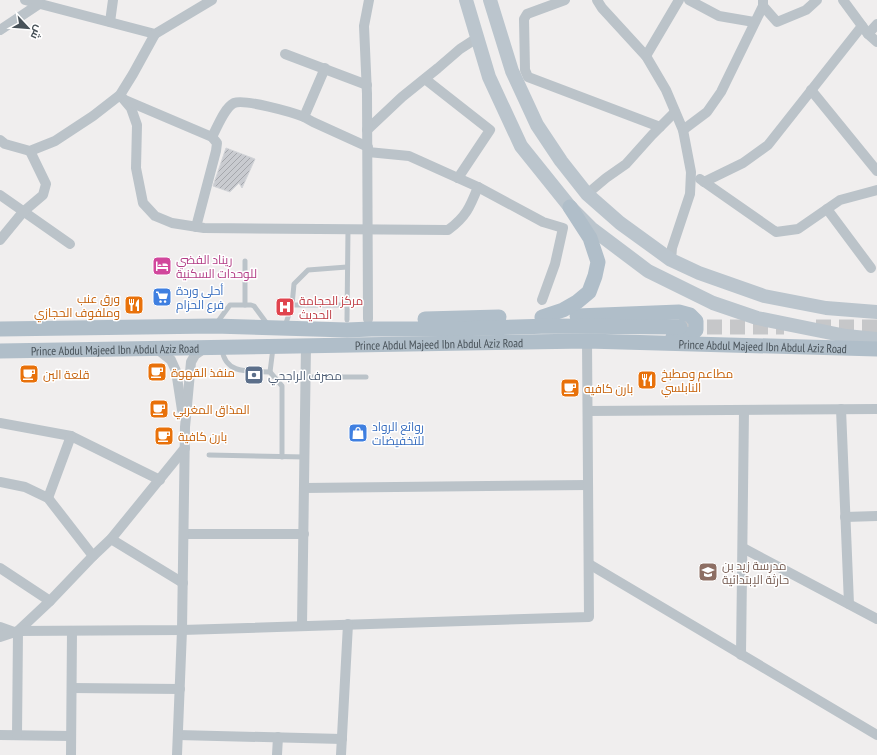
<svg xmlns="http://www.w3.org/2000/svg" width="877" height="755" viewBox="0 0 877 755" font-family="'PT Sans Narrow',Cairo,sans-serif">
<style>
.building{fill:url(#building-hatch);stroke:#d2d4d8}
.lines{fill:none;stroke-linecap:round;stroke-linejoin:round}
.primary-tunnel{stroke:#c6c7c9;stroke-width:15;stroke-dasharray:15 8;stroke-linecap:butt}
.lane{stroke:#bbc3c9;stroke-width:5}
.street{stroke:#bbc3c9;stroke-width:10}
.secondary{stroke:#bbc5cd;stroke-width:14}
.primary{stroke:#b0bec9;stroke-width:15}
.labels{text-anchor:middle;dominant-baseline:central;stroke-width:3;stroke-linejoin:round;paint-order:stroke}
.hotel-label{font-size:12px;fill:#b23c85;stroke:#fff;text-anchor:start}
.shop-label{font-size:12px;fill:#366cbe;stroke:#fff;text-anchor:start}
.food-label{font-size:12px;fill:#c56008;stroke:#fff;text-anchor:start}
.health-label{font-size:12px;fill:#be3a42;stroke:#fff;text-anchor:start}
.street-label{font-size:12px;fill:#485259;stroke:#fff}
.service-label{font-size:12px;fill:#4e5e75;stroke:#fff;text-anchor:start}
.education-label{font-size:12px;fill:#785e54;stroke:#fff;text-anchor:start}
</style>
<defs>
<pattern id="building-hatch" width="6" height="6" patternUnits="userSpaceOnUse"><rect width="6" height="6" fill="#c9cbd0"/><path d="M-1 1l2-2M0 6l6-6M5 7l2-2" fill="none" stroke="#a5a7ac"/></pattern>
</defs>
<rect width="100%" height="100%" fill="#f0eeee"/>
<!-- building -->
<path class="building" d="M226 148 255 159 242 188 239 183 230 192 213 186Z"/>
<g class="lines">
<!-- primary-tunnel -->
<g class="primary-tunnel">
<path d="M684 327H784"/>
<path d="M816 327H877"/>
</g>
<!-- lane -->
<g class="lane">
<path d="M245 305V261"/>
<path d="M292 305H347"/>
<path d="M347 320 348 229"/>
<path d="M216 324 230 305H251L254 306 268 325"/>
<path d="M285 326 292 305 294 284 308 270 347 267"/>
<path d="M222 349C225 375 250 371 270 372L282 386V457"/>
<path d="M270 372 273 348"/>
<path d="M306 377H366"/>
<path d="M209 455 305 457"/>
</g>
<!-- street -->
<g class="street">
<path d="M25 0 155 34 212 0"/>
<path d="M565 0 527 14 524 19 525 70 528 77 660 127"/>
<path d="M597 0 602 8 646 56 666 90 683 130 691 172 690 194 672 248 671 260"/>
<path d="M689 0 719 16 754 22"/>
<path d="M763 0V6L777 22 806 10 817 0"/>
<path d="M843 0 868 34 877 42"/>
<path d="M110 22 113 0"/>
<path d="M0 30 39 4"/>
<path d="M868 34 877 24"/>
<path d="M285 54 367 85"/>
<path d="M646 56 679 0"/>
<path d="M325 68 304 117 313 122 368 147"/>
<path d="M425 79 490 130 458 178"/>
<path d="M811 90 877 171"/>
<path d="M120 95 131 108 137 125 136 168 143 203 155 216 172 223 204 228 448 230C466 217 470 207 478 187"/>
<path d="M125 100 212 137 217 143 216 151 196 227"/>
<path d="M367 130 402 97 438 68 460 49 477 38"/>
<path d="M683 130 707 112 721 92 763 6"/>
<path d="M212 137C217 128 224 108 234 103 245 99 292 112 304 117"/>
<path d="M0 140 5 144 30 151 55 141 93 116 120 95 133 74 155 34"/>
<path d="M368 152 409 156 478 187 543 222 563 228 555 264 542 300"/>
<path d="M700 179 776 232 798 229 840 200 877 190"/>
<path d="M704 182 743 163 768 145 862 26"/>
<path d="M587 194 606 178 626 164 652 135 675 112"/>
<path d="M0 195 70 244"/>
<path d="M827 209 871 268"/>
<path d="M0 240 23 212 43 195 46 184 30 151"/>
<path d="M368 319 367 94 364 26 369 0"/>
<path d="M156 348 171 360 176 371 182 410"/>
<path d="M841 409 849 604"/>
<path d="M588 411 877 409"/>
<path d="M0 423 71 436 160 480"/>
<path d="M0 482 25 487 48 498 93 556"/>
<path d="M304 488 588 485"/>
<path d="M48 498 71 436"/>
<path d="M845 517 877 516"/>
<path d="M184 534H304"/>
<path d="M111 539 183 583"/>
<path d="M743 548 877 619"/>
<path d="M589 564 877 735"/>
<path d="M0 568 50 601"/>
<path d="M302 626 306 345"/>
<path d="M0 627 14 632"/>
<path d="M0 637 18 631 50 601 93 556 111 539 185 448"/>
<path d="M741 655 744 410"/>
<path d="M72 688 180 689"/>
<path d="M0 735 71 736"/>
<path d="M17 735 18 631 182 630 589 617 587 341"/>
<path d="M178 735 342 739"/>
<path d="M71 755 72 631"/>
<path d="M177 755 182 630 185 427 191 362 195 355 205 348"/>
<path d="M277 755 278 737"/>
<path d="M341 755 348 624"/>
</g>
<!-- secondary -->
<g class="secondary">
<path d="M466 0 489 77 521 146 570 207 591 228 648 271 713 303 757 318 846 336 877 339"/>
<path d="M490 0 512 71 537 125 561 161 587 194 620 223 671 260 699 273 764 296 826 308 877 312"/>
</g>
<!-- primary -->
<g class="primary">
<path d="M577 316 679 312 690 315 696 321V330L692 334 673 337"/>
<path d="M542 317 563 310 577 302 589 292 595 276 598 262 590 238 570 207"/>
<path d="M425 319 499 317"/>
<path d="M0 329 214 326 347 330 371 329H458L550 326 680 327"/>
<path id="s1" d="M0 351 587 341 877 349"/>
</g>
</g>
<!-- icons -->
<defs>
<symbol id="hotel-square" viewBox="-11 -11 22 22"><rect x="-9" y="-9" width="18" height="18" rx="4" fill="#d1479c" stroke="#fff"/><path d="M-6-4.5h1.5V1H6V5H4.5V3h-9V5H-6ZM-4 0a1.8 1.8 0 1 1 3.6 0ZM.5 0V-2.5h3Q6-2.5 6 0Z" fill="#fff"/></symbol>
<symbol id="supermarket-square" viewBox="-11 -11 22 22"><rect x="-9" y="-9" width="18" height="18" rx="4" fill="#3f7fe0" stroke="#fff"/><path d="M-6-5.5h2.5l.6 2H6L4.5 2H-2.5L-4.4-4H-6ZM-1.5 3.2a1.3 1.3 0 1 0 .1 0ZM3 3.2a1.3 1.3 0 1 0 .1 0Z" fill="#fff"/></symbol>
<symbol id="restaurant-square" viewBox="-11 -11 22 22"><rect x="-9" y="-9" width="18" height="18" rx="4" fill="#e8710a" stroke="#fff"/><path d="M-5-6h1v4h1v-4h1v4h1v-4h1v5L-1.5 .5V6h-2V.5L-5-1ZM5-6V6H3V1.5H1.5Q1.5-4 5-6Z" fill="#fff"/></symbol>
<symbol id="hospital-square" viewBox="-11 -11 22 22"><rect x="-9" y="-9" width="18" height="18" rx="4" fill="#e0444e" stroke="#fff"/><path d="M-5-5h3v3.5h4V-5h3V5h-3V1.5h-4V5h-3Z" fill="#fff"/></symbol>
<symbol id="cafe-square" viewBox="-11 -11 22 22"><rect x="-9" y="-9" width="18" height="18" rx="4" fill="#e8710a" stroke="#fff"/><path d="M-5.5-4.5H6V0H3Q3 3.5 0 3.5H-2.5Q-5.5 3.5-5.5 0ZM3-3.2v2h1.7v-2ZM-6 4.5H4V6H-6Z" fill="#fff"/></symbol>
<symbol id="bank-square" viewBox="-11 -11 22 22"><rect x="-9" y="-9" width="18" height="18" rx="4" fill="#5c6f8a" stroke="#fff"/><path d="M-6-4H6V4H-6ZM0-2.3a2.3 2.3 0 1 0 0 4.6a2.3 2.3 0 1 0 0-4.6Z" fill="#fff"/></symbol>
<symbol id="shop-square" viewBox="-11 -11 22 22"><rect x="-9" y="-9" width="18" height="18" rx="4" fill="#3f7fe0" stroke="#fff"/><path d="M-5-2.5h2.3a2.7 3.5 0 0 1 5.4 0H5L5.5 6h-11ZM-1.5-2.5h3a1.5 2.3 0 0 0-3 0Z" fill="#fff"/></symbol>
<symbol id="school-square" viewBox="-11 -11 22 22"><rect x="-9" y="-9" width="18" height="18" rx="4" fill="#8d6e63" stroke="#fff"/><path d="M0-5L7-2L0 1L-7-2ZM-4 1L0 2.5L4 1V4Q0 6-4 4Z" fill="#fff"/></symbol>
</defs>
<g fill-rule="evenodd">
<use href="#hotel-square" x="151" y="255" width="22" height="22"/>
<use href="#supermarket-square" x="151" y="286" width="22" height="22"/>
<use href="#restaurant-square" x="123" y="294" width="22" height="22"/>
<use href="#hospital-square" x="274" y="296" width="22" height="22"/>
<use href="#cafe-square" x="146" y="361" width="22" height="22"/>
<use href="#cafe-square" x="18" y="363" width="22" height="22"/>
<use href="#bank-square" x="243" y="364" width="22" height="22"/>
<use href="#restaurant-square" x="636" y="369" width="22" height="22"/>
<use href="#cafe-square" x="559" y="377" width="22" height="22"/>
<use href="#cafe-square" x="148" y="398" width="22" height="22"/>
<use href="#shop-square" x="347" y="422" width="22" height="22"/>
<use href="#cafe-square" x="153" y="425" width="22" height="22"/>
<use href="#school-square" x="697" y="561" width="22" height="22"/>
</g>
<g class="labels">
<!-- hotel labels -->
<g class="hotel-label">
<text x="176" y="259">ريناد الفضي<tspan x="176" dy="14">للوحدات السكنية</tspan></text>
</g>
<!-- shop labels -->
<g class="shop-label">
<text x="176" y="290">أحلى وردة<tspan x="176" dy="14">فرع الحزام</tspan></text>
<text x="372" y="426">روائع الرواد<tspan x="372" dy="14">للتخفيضات</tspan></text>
</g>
<!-- food labels -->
<g class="food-label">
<text x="120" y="298" text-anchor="end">ورق عنب<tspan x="120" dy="14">وملفوف الحجازي</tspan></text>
<text x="171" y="372">منفذ القهوة</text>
<text x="661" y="373">مطاعم ومطبخ<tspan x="661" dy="14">النابلسي</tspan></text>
<text x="43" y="374">قلعة البن</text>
<text x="584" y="388">بارن كافيه</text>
<text x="173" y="409">المذاق المغربي</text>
<text x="178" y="436">بارن كافية</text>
</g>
<!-- health labels -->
<g class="health-label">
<text x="299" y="300">مركز الحجامة<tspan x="299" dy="14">الحديث</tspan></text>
</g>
<!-- street labels -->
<g class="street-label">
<text stroke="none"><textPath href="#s1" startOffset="439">Prince Abdul Majeed Ibn Abdul Aziz Road</textPath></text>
<text stroke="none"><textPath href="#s1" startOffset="763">Prince Abdul Majeed Ibn Abdul Aziz Road</textPath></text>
<text stroke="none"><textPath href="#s1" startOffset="115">Prince Abdul Majeed Ibn Abdul Aziz Road</textPath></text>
</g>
<!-- service labels -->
<g class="service-label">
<text x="268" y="375">مصرف الراجحي</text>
</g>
<!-- education labels -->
<g class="education-label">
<text x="722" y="565">مدرسة زيد بن<tspan x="722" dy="14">حارثة الإبتدائية</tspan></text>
</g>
</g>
<!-- north arrow -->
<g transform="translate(28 28) rotate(116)" stroke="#ffffff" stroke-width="3" paint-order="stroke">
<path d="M0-3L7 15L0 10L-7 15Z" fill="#485259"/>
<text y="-6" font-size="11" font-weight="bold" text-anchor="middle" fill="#485259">ش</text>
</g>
</svg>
